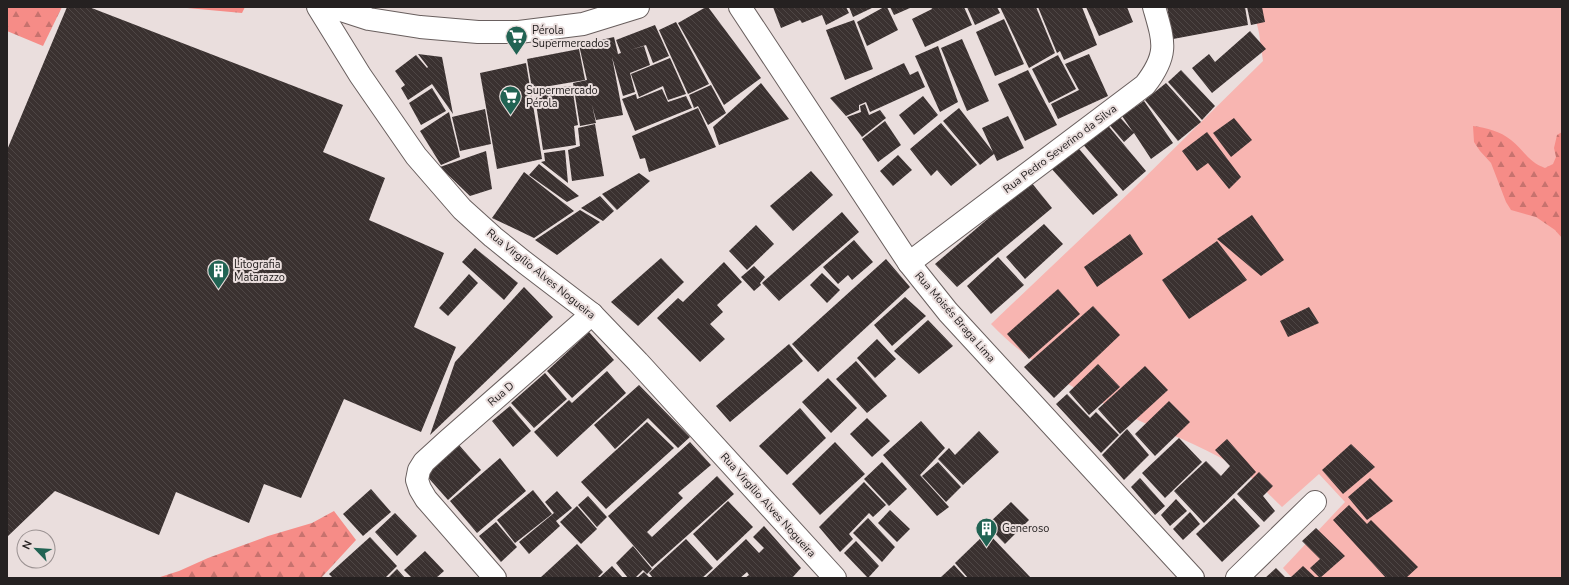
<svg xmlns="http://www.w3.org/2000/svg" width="1569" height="585" viewBox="0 0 1569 585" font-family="'Nunito Sans',sans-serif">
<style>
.green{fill:#f8b5b1}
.forest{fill:url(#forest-firs)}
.building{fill:url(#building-back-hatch)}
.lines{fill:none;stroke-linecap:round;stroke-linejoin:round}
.street-casing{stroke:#695f5e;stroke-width:24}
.secondary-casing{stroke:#695f5e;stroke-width:24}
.primary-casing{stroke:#695f5e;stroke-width:24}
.street{stroke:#fff;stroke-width:22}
.secondary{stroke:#fff;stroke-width:22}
.primary{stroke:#fff;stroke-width:22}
.labels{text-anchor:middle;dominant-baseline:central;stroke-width:4;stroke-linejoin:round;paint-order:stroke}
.poi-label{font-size:11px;fill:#252121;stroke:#eadedd;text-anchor:start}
.street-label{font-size:11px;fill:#252121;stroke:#eadedd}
</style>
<defs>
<pattern id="forest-firs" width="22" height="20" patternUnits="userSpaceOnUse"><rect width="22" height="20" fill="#f68c87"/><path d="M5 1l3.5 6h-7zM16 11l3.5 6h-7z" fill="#c7726e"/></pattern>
<pattern id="building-back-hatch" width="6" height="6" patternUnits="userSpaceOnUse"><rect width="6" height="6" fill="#3a3130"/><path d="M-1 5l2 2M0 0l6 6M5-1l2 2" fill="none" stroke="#4e4645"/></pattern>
</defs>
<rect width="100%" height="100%" fill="#eadedd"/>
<!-- green -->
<path class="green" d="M1253 7H1562V578H1292L1283 568 1345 502 1319 474 1282 507C1270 496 1258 482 1244 472 1212 450 1176 437 1140 421 1088 398 1031 366 991 324L1131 191 1263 61 1259 33Z"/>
<!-- forest -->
<g class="forest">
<path d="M7 7H62L43 46 7 31Z"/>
<path d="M176 7H245L242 13Z"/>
<path d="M1473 126C1487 128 1500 131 1511 140 1524 150 1528 162 1545 168L1553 164 1556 157 1554 148 1557 135 1562 132V238L1555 230 1536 217 1511 210 1506 202 1491 163 1480 151 1474 142Z"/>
<path d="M334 511 356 540 321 578H157L179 571 208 558 268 536 312 523Z"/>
</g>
<!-- building -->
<g class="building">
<path d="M67 7H89L343 105 323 152 385 178 369 220 444 253 414 327 456 347 421 432 344 399 301 498 264 484 249 523 176 492 159 535 55 491 7 537V150Z"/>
<path d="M706 7H708L761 78 724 105 678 23Z"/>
<path d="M773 7H846L849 13 826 25 822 15 802 23 800 20 781 28Z"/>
<path d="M849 7H874L853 17Z"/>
<path d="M884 7H887L898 30 867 46 857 22Z"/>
<path d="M890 7H910V8L894 15Z"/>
<path d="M931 7H964L972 25 925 47 912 19 932 9Z"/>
<path d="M967 7H997L1000 13 975 25Z"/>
<path d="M1000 7H1036L1055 53 1029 68Z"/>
<path d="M1038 7H1082L1097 45 1064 60 1060 51 1057 53Z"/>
<path d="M1086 7H1127L1133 22 1099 36Z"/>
<path d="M1167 7H1245L1248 25 1173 39Z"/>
<path d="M1247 7H1262L1265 22 1251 25Z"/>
<path d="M1004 19 1024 64 995 76 976 32Z"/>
<path d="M854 20 873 69 845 80 826 30Z"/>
<path d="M676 22 709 84 688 94 659 30Z"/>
<path d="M655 25 669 56 653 63 646 45 630 50 644 46 650 65 630 73 635 92 623 96 612 57 623 115 596 120 592 105 596 123 580 126 573 83 587 80 579 45 614 37 618 54 621 53 616 40Z"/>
<path d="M1250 31 1266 49 1212 93 1192 68 1209 54 1215 62Z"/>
<path d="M962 39 989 101 967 111 941 48Z"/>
<path d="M938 46 958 102 940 112 915 56Z"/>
<path d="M579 49 585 80 532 89 527 59Z"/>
<path d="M418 54 442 57 453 114 432 84 408 100 401 88 405 85 395 71 416 55 427 68 428 67Z"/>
<path d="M1089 54 1108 96 1058 119 1051 104 1079 90 1065 64Z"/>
<path d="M1058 55 1076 89 1049 103 1032 69Z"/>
<path d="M670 58 686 94 668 100 663 86 639 97 631 74Z"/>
<path d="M526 63 542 159 497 169 480 73Z"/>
<path d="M904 63 910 75 918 71 925 87 870 112 866 102 859 105V110L846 116 830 98Z"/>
<path d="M1028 70 1057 125 1025 141 998 84Z"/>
<path d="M1181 70 1215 106 1202 120 1168 82Z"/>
<path d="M761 83 789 119 719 145 713 127Z"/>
<path d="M1166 83 1201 122 1178 141 1145 100Z"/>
<path d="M711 85 726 113 708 125 698 106 694 108 689 95Z"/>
<path d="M572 86 578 125 574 126 576 145 543 150 534 90Z"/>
<path d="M432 88 446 111 421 125 409 103Z"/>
<path d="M662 89 668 102 686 96 692 108 635 131 622 99 636 94 637 99Z"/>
<path d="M923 96 938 115 914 135 899 115Z"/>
<path d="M1144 101 1173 143 1151 159 1134 133 1124 142 1108 123 1118 115 1133 132 1122 116Z"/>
<path d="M865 104 869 115 880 110 886 118 862 137 847 117 861 112 860 106Z"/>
<path d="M698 108 716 147 649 172 645 158 640 159 632 136Z"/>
<path d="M959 108 993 152 982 128 1008 116 1024 148 997 161 994 154 980 165 943 121Z"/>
<path d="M485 109 491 144 460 151 452 117Z"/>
<path d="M449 112 460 157 441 165 420 131Z"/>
<path d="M1234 118 1252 140 1231 157 1213 133Z"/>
<path d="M885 121 901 145 878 162 862 139Z"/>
<path d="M1105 122 1146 171 1123 191 1081 142Z"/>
<path d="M941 123 977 165 951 186 937 170 931 176 910 149Z"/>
<path d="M595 124 604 176 572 181 568 150 580 146 578 128Z"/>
<path d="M1207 132 1241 177 1229 189 1208 163 1197 171 1182 151Z"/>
<path d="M1075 144 1118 195 1093 215 1050 167Z"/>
<path d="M565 150 568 183 541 162 545 161 544 153Z"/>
<path d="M486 151 492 189 470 196 440 167Z"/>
<path d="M898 155 912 170 893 186 880 171Z"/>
<path d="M539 164 579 196 567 202 529 175Z"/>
<path d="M811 171 833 195 793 231 770 206Z"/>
<path d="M524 172 574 211 534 238 492 218Z"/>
<path d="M639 173 650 181 617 210 602 194Z"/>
<path d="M1031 182 1052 208 957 287 935 264Z"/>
<path d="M600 196 614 211 603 221 581 208Z"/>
<path d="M580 210 600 222 557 255 535 240Z"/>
<path d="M842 212 859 232 779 301 762 283Z"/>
<path d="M1252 215 1284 260 1261 276 1217 239Z"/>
<path d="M1044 224 1063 244 1025 279 1006 257Z"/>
<path d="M756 225 774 244 747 270 729 251Z"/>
<path d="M1130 234 1143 254 1097 287 1084 267Z"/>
<path d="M854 240 873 262 852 280 848 275 838 284 823 267Z"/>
<path d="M1217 241 1247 280 1189 319 1162 280Z"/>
<path d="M475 248 518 283 504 300 462 262Z"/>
<path d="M998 257 1024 285 991 314 967 286Z"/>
<path d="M661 258 684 282 638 326 611 302Z"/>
<path d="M886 259 910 287 818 372 792 344Z"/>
<path d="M724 262 742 282 717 305 723 312 710 324 725 339 700 362 657 318 678 298 683 302Z"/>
<path d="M754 266 765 277 760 283 761 285 754 291 741 277Z"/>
<path d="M822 273 840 290 827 303 810 285Z"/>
<path d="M469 274 478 283 448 316 439 308Z"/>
<path d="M524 287 553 317 430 435 455 362Z"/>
<path d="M1058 289 1080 314 1029 359 1007 334Z"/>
<path d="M905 297 926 316 892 346 874 325Z"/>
<path d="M1093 306 1120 335 1054 398 1024 367Z"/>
<path d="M1309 307 1319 323 1288 337 1280 321Z"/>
<path d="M928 320 953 346 919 374 894 351Z"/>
<path d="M589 332 614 360 572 398 547 371Z"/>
<path d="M877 339 896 359 875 378 857 358Z"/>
<path d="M789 344 803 361 730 422 716 406Z"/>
<path d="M856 361 887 396 867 413 836 379Z"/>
<path d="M1098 364 1120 387 1089 415 1069 392Z"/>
<path d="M1145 366 1168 390 1120 434 1098 409Z"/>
<path d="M607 371 626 393 557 457 534 432 569 400 572 403Z"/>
<path d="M545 373 567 399 534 428 511 403Z"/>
<path d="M828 378 857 408 831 433 802 402Z"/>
<path d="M639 385 690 437 678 448 648 418 615 449 594 425Z"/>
<path d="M1067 394 1090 418 1096 412 1119 435 1101 453 1056 404Z"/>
<path d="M1169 401 1190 422 1155 456 1135 434Z"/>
<path d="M510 406 531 431 513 447 492 421Z"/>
<path d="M800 408 826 438 787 475 759 446Z"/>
<path d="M867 418 890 441 872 457 850 434Z"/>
<path d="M921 421 945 448 920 475 949 507 937 516 883 455Z"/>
<path d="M647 422 674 448 606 509 581 482Z"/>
<path d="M1127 429 1149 455 1124 480 1102 455Z"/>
<path d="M979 431 999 452 963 485 938 459 949 448 955 455Z"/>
<path d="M1179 438 1202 462 1165 498 1142 473Z"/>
<path d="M1227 439 1256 472 1204 523 1174 491 1206 461 1221 476 1230 466 1215 450Z"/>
<path d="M690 442 711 465 678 493 683 498 647 532 652 537 717 476 734 494 652 567 608 516Z"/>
<path d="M835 442 865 474 820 515 792 484Z"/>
<path d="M1351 444 1375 467 1343 494 1322 470Z"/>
<path d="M459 445 481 470 448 500 425 474Z"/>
<path d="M500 458 526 491 477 533 450 501Z"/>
<path d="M882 462 907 489 889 506 864 479Z"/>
<path d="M938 462 961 487 946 502 922 476Z"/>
<path d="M1259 472 1273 486 1263 496 1275 511 1264 522 1237 494Z"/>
<path d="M1140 478 1165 506 1155 515 1131 487Z"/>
<path d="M1370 478 1393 501 1367 520 1348 497Z"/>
<path d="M864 482 886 505 873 517 869 513 849 534 853 539 840 552 819 527Z"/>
<path d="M371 489 391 512 363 536 343 514Z"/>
<path d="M533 490 552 514 515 543 497 520Z"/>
<path d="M557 491 572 508 556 521 560 526 529 554 519 542 554 513 545 502Z"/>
<path d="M588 496 607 517 597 527 578 505Z"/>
<path d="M1234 498 1260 526 1222 562 1196 534Z"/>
<path d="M1176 499 1187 511 1170 526 1161 515Z"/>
<path d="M728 501 753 527 717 561 693 534Z"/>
<path d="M1011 502 1029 520 1005 544 987 525Z"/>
<path d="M1349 505 1367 524 1371 520 1418 567 1406 578H1386L1333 520Z"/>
<path d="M577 506 597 529 581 544 560 522Z"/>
<path d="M890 510 910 529 897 542 878 523Z"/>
<path d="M1190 512 1200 524 1183 540 1173 529Z"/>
<path d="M395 513 417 536 397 556 375 532Z"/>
<path d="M868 518 895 547 882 562 853 533Z"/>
<path d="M496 522 517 547 501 562 479 536Z"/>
<path d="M764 526 801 568 792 578H745L749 575 747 572 740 578H705L746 539 759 553 764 548 753 537Z"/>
<path d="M1316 528 1345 556 1320 578 1310 568 1320 559 1302 541Z"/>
<path d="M987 532 1031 578H968L955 563Z"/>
<path d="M370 537 397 566 385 578H333L329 574Z"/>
<path d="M686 539 713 568 702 578H653L649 573Z"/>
<path d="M856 541 879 566 868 578 844 553Z"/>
<path d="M577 544 603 572 597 578H540Z"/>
<path d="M633 546 652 569 647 574 643 570 635 578H628L616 563Z"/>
<path d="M425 551 444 571 436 578H412L404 570Z"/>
<path d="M954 565 966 578H940Z"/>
<path d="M612 566 623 578H599Z"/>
<path d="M1303 566 1316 578H1290Z"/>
<path d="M1276 568 1286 578H1265Z"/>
<path d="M397 569 405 578H388Z"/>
<path d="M644 572 650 578H637Z"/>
</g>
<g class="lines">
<defs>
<g id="street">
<path d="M318 7 360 75 416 156 462 209 493 237 524 262 592 314 638 362 835 578"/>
<path d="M909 263 1145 85C1169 54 1164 42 1154 7"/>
<path d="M495 578 426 499 420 489 417 480 419 470 424 462 447 441 592 314"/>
<path d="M1237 578 1315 502"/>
</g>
<path id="secondary" d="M740 7 909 263 948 312 1193 578"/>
<path id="primary" d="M332 7 369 19 420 27 478 32H519L583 24 638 7"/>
</defs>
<!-- street casing -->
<use href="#street" class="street-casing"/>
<!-- secondary casing -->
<use href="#secondary" class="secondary-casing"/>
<!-- primary casing -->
<use href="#primary" class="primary-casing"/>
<!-- street -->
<use href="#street" class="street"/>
<!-- secondary -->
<use href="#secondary" class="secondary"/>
<!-- primary -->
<use href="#primary" class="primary"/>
</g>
<!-- icons -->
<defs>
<symbol id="supermarket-pin" viewBox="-11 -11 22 30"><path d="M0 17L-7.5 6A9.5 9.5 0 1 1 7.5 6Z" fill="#216353" stroke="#eadedd"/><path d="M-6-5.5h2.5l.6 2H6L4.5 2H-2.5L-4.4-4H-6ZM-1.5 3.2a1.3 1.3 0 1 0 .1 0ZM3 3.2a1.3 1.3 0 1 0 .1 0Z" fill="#fff"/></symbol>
<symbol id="building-pin" viewBox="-11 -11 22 30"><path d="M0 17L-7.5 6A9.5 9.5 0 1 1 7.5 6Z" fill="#216353" stroke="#eadedd"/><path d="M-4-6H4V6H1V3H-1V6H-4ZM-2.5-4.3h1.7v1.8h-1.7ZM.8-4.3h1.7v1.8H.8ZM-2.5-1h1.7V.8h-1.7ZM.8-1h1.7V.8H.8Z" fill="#fff"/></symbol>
</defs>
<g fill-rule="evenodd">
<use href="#supermarket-pin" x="504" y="24" width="25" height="34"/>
<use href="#supermarket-pin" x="498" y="84" width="25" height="34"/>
<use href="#building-pin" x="206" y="258" width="25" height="34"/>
<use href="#building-pin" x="974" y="516" width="25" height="34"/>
</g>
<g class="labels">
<!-- poi labels -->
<g class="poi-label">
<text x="532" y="30">Pérola<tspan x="532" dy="13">Supermercados</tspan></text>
<text x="526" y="90">Supermercado<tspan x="526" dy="13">Pérola</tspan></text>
<text x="234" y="264">Litografia<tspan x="234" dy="13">Matarazzo</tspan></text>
<text x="1002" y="528">Generoso</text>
</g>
<!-- street labels -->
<g class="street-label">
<text transform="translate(1060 149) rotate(-37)">Rua Pedro Severino da Silva</text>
<text transform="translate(541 274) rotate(39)">Rua Virgílio Alves Nogueira</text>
<text transform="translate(955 317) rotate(49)">Rua Moisés Braga Lima</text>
<text transform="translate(501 394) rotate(-41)">Rua D</text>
<text transform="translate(768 505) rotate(48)">Rua Virgílio Alves Nogueira</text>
</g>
</g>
<!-- border -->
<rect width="1569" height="585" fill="none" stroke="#252121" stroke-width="16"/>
<!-- north arrow -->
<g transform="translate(36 549) rotate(295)"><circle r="19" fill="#eadedd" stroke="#9b9292"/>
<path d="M0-3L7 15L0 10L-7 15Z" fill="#216353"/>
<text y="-6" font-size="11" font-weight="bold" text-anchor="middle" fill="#252121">N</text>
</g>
</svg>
